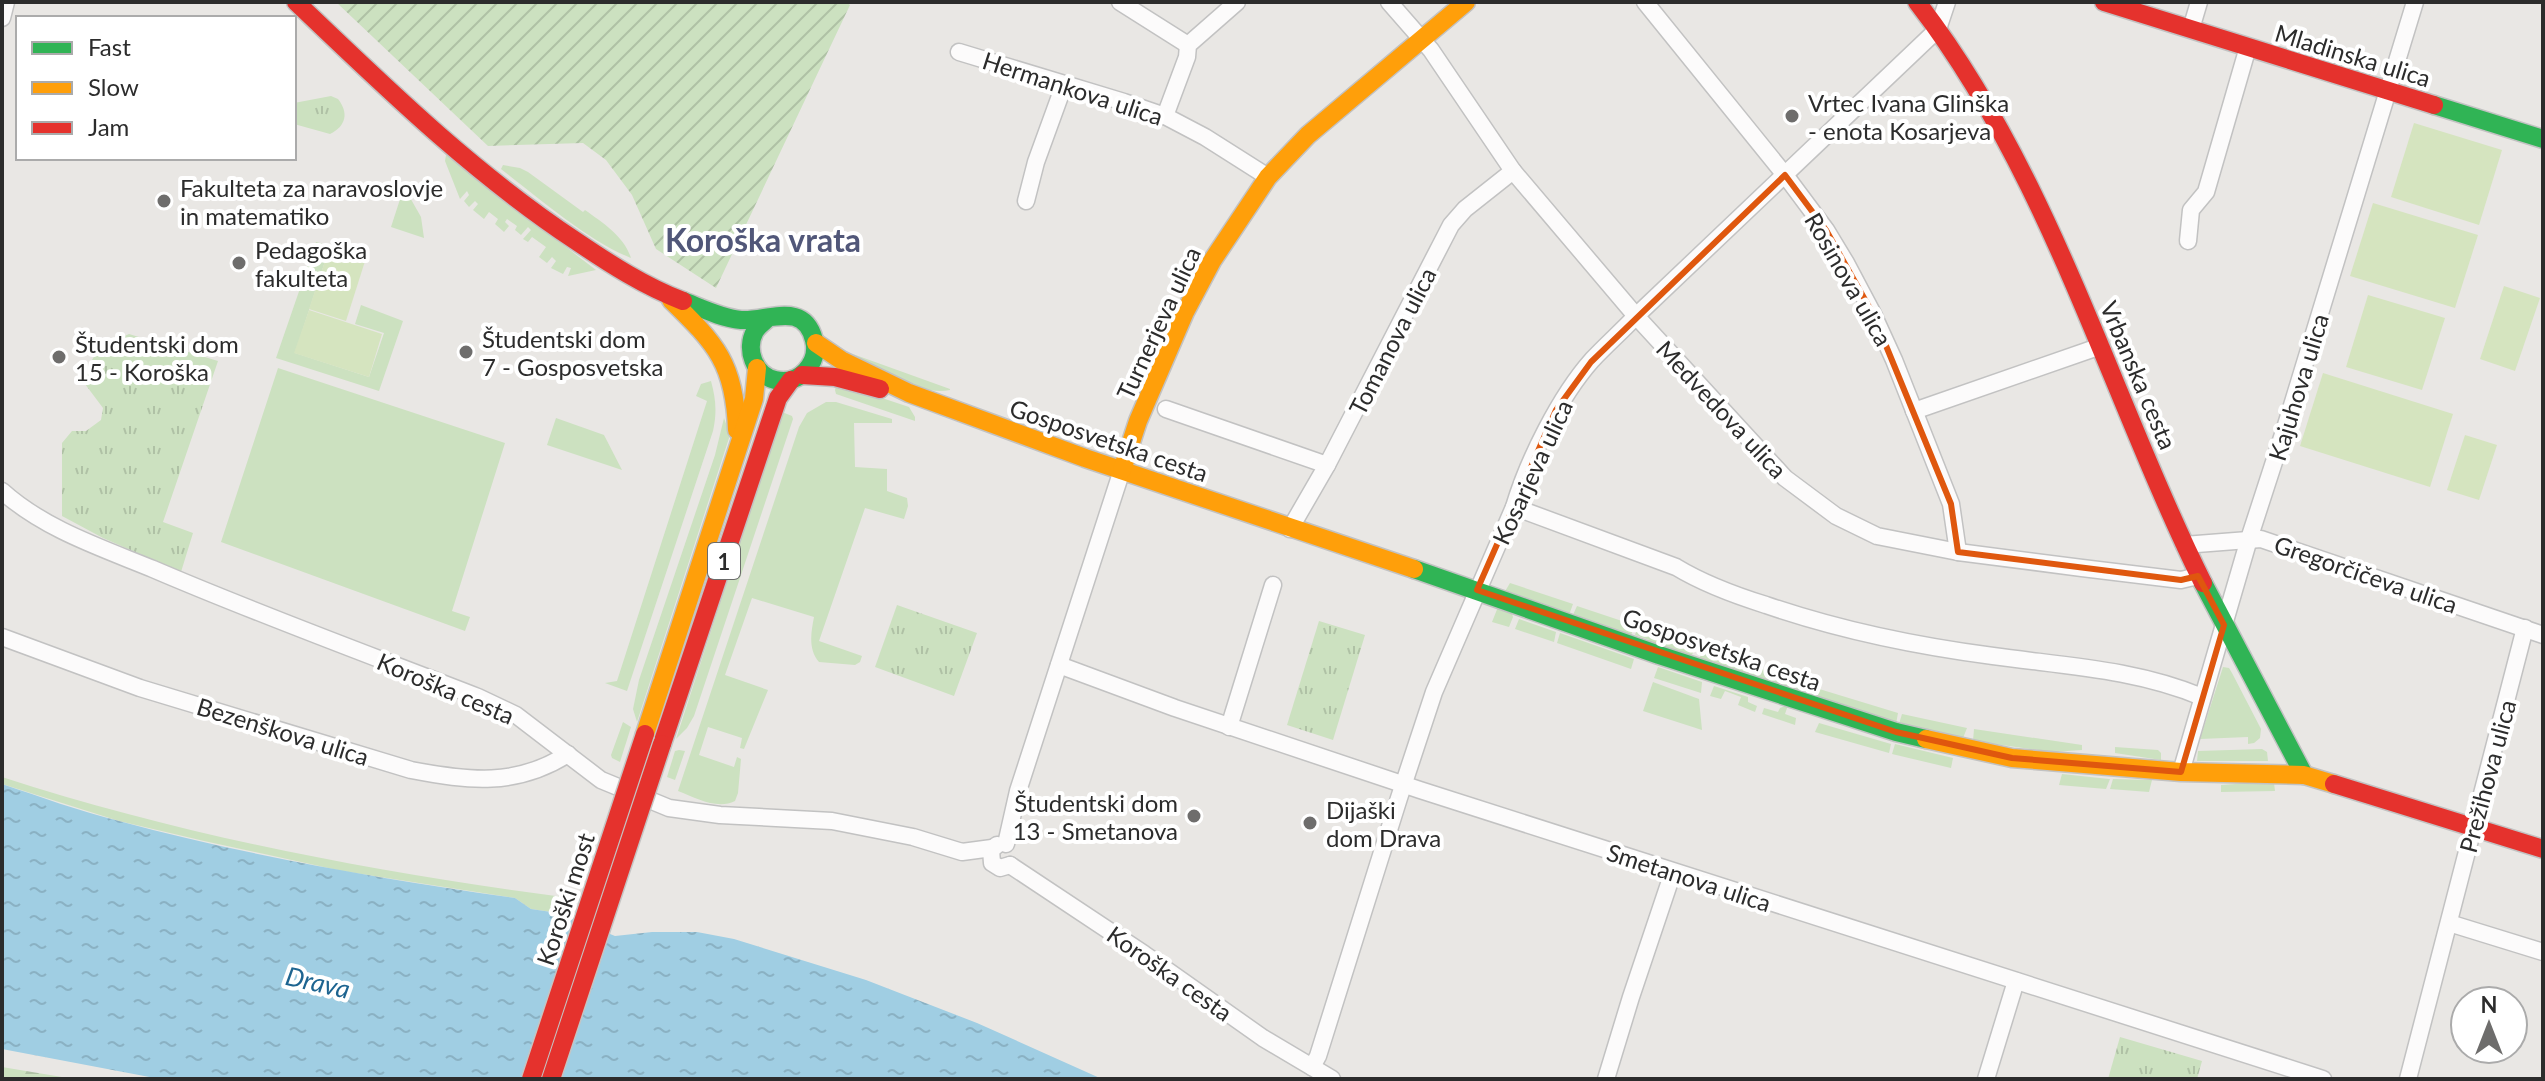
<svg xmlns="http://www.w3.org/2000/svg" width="2545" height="1081" viewBox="0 0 2545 1081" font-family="Lato,sans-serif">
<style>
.grass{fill:#cce1c0}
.forest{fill:url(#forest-firs)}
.park{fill:url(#park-tufts)}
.garden{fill:url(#garden-furrows)}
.pitch{fill:#d5e4bf}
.water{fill:url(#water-ripples)}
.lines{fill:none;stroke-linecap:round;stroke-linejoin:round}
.street-casing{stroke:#c2c2c2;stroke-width:19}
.fast-casing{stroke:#c2c2c2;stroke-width:21}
.slow-casing{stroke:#c2c2c2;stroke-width:21}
.jam-casing{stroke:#c2c2c2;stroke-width:21}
.street{stroke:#fcfbfb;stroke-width:16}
.fast{stroke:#30b455;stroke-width:18}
.slow{stroke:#ff9f0a;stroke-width:18}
.jam{stroke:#e5322d;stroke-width:18}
.jam-bridge-casing{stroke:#c5c4c3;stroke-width:21;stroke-linecap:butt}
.jam-bridge{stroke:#e5322d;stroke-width:18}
.marked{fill:none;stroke:#df570e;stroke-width:6;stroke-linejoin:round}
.poi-dot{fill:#6e6d6c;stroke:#fff;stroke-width:3}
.labels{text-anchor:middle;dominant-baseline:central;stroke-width:8;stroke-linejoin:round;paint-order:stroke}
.shield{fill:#fff;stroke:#6b6b6b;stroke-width:2}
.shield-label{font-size:22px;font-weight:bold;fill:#2c2c2c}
.street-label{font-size:24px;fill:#2c2c2c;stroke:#fff}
.poi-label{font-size:24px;fill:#2c2c2c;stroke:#fff;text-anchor:start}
.water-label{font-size:26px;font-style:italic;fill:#1d6490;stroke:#fff}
.district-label{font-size:32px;font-weight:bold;fill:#515779;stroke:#fff}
</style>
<defs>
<pattern id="forest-firs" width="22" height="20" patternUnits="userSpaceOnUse" patternTransform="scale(2)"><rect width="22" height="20" fill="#cce1c0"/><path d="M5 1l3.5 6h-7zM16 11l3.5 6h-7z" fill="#afc1a5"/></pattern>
<pattern id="park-tufts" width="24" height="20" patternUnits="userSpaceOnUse" patternTransform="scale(2)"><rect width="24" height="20" fill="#cce1c0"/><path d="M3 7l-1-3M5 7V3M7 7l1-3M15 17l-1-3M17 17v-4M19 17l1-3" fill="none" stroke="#afc1a5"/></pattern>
<pattern id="garden-furrows" width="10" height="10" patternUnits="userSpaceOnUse" patternTransform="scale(2)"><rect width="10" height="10" fill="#cce1c0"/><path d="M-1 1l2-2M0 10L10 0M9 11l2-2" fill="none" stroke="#afc1a5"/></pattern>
<pattern id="water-ripples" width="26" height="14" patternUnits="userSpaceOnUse" patternTransform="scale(2)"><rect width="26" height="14" fill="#a0cee3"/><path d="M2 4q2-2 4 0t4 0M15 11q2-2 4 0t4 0" fill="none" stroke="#8ab1c3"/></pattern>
</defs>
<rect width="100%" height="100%" fill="#e9e7e4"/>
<!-- grass -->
<g class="grass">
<path d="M446 155 596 270 568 276 571 268 567 267 563 274 551 268 556 261 552 257 547 263 539 257 546 247 532 237 528 242 523 239 531 230 528 227 521 235 515 230 517 226 507 219 505 222 509 226 504 232 495 224 498 219 489 212 484 219 473 210 478 204 475 201 469 207 464 201 469 195 467 191 460 199 445 161Z"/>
<path d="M503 165 520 168 528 172 583 212 585 210C603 223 624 236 631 258 590 242 537 197 501 169Z"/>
<path d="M404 187 421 217 424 238 391 227Z"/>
<path d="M316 242 330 246 295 353 369 377 384 333 355 324 361 305 403 321 379 391 276 358Z"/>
<path d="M850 353 950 389V390C920 397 876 366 850 353Z"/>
<path d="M278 368 505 443 452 611 470 617 465 631 221 542Z"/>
<path d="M711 381C716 399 717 413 713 431L627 691 605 683 617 681 707 401 696 396 701 384Z"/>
<path d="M837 383 909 407 915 417V421L836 394 835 390Z"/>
<path d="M826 402H836L892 419V423H854L855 467 887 469V491L907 498 908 506 904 519 865 508 819 641 862 656 860 662 855 665 819 662C808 649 811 633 814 617L752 598 725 675 768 690 744 749 740 748 742 738 708 727 699 755 734 767 737 757 741 759 738 793 735 801C717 810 696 798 678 791L799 427 807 413Z"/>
<path d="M782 412 792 416 793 419 694 716 687 728 676 739Z"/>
<path d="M556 418 604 435 622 470 547 445Z"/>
<path d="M724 418 730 435 637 722 633 709 639 680 715 455Z"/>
<path d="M1510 583 1573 604 1569 615 1504 593Z"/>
<path d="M1577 606 1634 625 1631 636 1572 617Z"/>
<path d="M1498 607 1511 610 1513 617 1509 627 1492 622Z"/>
<path d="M1519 619 1556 632 1554 642 1515 629Z"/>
<path d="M1638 626 1696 646 1691 657 1648 642 1649 640 1635 635Z"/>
<path d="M1560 633 1634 659 1631 669 1557 643Z"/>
<path d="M1703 649 1809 685 1805 696 1699 660Z"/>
<path d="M1658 667 1702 682 1701 693 1654 678Z"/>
<path d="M2223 667 2229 668 2232 673 2261 729 2260 738 2254 743 2248 744V737L2200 739Z"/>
<path d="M1653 682 1699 699 1702 730 1643 711Z"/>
<path d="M1714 686 1748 697V702L1757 706 1755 712 1738 705 1741 697 1725 691 1721 699 1710 696Z"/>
<path d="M1816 688 1898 713 1896 724 1812 698Z"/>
<path d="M1788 705 1785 714 1796 718 1795 725 1762 714 1764 708 1778 712 1780 708Z"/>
<path d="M1902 714 1967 728 1963 738 1899 724Z"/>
<path d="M623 722 631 727 620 762 612 758 611 755Z"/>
<path d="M1819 723 1891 744 1889 753 1815 732Z"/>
<path d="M1974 729 2082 745V750L2053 752 1973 741Z"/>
<path d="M1895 744 1953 758 1951 768 1892 754Z"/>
<path d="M2115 747 2158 750 2161 753V760L2115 753Z"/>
<path d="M2262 749 2267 752 2268 761H2197L2198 751Z"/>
<path d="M679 750 685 751 675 780 667 777 675 751Z"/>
<path d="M2062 774 2109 779H2110L2106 789 2059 785Z"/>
<path d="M2 777C184 836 373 872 563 897L558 913 531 909 515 898 342 871 204 841 119 821 2 784Z"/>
<path d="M2113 779 2152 780 2149 792 2110 789Z"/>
<path d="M2264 782 2274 783 2275 791 2221 792V785Z"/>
</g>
<!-- forest -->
<path class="forest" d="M2 1067 74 1079H2Z"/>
<!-- park -->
<g class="park">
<path d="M331 96 338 99C349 113 346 126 330 134L294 124V103Z"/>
<path d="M129 334 218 361 163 522 193 533 181 572 103 538 62 516V443L72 431H86L101 420 103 408 85 384C89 352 102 347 129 334Z"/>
<path d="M897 605 977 633 954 696 875 667Z"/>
<path d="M1319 621 1365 635 1333 740 1287 725Z"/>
<path d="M2120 1037 2202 1061 2197 1079H2108Z"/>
</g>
<!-- garden -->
<path class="garden" d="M336 2H846L850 5 716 288 656 249 632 195 606 160 583 143 488 146Z"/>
<!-- pitch -->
<g class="pitch">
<path d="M2414 123 2502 150 2479 225 2391 197Z"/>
<path d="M2373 203 2478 235 2455 308 2350 276Z"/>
<path d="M330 246 366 258 346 321 309 309Z"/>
<path d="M2504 286 2540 298 2515 371 2480 359Z"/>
<path d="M2368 295 2445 318 2422 390 2346 367Z"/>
<path d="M309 310 382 334 369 377 294 353Z"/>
<path d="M2323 373 2453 414 2430 487 2300 446Z"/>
<path d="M2465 435 2497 445 2479 500 2447 490Z"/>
</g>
<!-- water -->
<path class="water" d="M2 784C41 797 79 811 119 821 249 856 382 879 515 898L531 909 558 913 615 936 652 932H697L734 939 866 980 977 1023 1102 1079H160L2 1049Z"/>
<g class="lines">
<defs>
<g id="street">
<path d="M1120 2 1188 45"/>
<path d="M1389 2 1431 50 1513 171 1636 316 1785 478 1836 516 1877 536 1958 552 2082 568 2181 580 2198 576"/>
<path d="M1645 2 1785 175 1826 230 1846 263 1873 314 1894 360 1951 504 1958 552"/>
<path d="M2 18 6 2"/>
<path d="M2191 29 2199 2"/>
<path d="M959 52 1124 102 1165 116 1205 137 1268 177"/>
<path d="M1165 116 1187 57 1188 45 1237 2"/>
<path d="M1026 201 1036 162 1064 85"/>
<path d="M2188 241 2191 210 2206 192 2248 47"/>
<path d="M1166 409 1327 465"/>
<path d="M1914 411 2101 346"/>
<path d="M2 491C44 529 102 548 153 569 260 615 370 655 478 697L516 715 601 780 669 808 720 815 832 821 913 837 962 852 992 848"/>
<path d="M1514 507 1676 567C1704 584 1734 595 1766 605 1839 630 1916 646 1993 656 2064 666 2135 669 2202 697"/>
<path d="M1290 529 1327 465 1451 225 1465 209 1513 171"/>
<path d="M2184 545 2261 539 2543 635"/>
<path d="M2 637 140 688 411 770C469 781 516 787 568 754"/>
<path d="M1059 665 1175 708 1420 790 2323 1079"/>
<path d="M1229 727 1273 585"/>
<path d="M2181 772 2249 539 2286 425 2415 2"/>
<path d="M1006 844 1018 791 1122 470"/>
<path d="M997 845 991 850 992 863 1000 868 1010 865"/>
<path d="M1010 865 1144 954 1263 1038 1332 1079"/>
<path d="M2449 923 2543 952"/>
<path d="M1312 1067 1318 1056 1399 798 1434 692 1514 507C1528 460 1560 396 1592 360 1606 345 1622 331 1636 316L1938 29 1947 2"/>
<path d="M1606 1079 1631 997 1673 872"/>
<path d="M1986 1079 2016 981"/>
<path d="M2408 1079 2525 628"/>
</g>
<g id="fast">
<path d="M2434 105 2543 139"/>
<path d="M683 301C701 308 721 318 741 320 767 322 804 300 814 340 820 363 799 386 775 380 754 375 745 349 755 331 758 326 764 322 768 318"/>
<path d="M1414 569 1659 655 1896 732 1926 739"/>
<path d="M2203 583 2304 775"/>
</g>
<g id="slow">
<path d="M671 300C716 344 735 364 737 430"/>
<path d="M816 343 841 360 909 393 1085 458 1414 569"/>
<path d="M1122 470 1138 421 1185 312 1212 261 1268 177 1308 135 1466 2"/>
<path d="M645 734 754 399 757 368"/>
<path d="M1926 739 2012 758 2181 772 2304 775 2334 784"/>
</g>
<g id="jam">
<path d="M296 2C385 87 473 173 576 241 610 264 644 286 683 301"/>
<path d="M1917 2C2050 174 2108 390 2203 583"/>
<path d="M2104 2 2434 105"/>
<path d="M802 375 835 377 880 389"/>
<path d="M662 744 778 398 791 380"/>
<path d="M2334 784 2543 849"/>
</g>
</defs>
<!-- street casing -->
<use href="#street" class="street-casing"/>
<!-- fast casing -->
<use href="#fast" class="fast-casing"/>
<!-- slow casing -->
<use href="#slow" class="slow-casing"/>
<!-- jam casing -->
<use href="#jam" class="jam-casing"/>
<!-- street -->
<use href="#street" class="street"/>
<!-- fast -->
<use href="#fast" class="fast"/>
<!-- slow -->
<use href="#slow" class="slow"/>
<!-- jam -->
<use href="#jam" class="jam"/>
<defs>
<g id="jam-bridge">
<path d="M531 1079 645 734"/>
<path d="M551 1079 662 744"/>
</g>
</defs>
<!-- jam-bridge casing -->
<use href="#jam-bridge" class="jam-bridge-casing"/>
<!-- jam-bridge -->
<use href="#jam-bridge" class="jam-bridge"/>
</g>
<!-- marked area -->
<path class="marked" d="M1785 175 1826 230 1873 314 1951 504 1958 552 2181 580 2198 576 2224 625 2181 772 2012 758 1896 732 1477 590 1556 410 1591 362Z"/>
<!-- markers -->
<g class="poi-dot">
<circle cx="1792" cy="116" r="8"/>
<circle cx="164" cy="201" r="8"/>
<circle cx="239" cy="263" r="8"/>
<circle cx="466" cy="352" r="8"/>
<circle cx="59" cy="357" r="8"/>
<circle cx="1194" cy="816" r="8"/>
<circle cx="1310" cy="823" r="8"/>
</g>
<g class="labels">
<!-- shield labels -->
<rect class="shield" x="708" y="543" width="32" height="36" rx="6"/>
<g class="shield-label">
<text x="724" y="561">1</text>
</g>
<!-- street labels -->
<g class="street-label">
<text transform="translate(2353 55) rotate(17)">Mladinska ulica</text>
<text transform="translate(1073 88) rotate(18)">Hermankova ulica</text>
<text transform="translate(1849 279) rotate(60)">Rosinova ulica</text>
<text transform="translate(1158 323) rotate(-65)">Turnerjeva ulica</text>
<text transform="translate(1392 341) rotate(-63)">Tomanova ulica</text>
<text transform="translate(2139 375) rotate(67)">Vrbanska cesta</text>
<text transform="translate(2298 387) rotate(-73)">Kajuhova ulica</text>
<text transform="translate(1722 409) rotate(47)">Medvedova ulica</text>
<text transform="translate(1109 440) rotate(19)">Gosposvetska cesta</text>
<text transform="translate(1532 472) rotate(-65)">Kosarjeva ulica</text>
<text transform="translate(2366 574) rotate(19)">Gregorčičeva ulica</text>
<text transform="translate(1722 649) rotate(19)">Gosposvetska cesta</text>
<text transform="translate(446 688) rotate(23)">Koroška cesta</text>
<text transform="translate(283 731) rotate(17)">Bezenškova ulica</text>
<text transform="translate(2487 776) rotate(-75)">Prežihova ulica</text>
<text transform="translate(1689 877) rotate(18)">Smetanova ulica</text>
<text transform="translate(565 899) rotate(-72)">Koroški most</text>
<text transform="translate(1170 973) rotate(35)">Koroška cesta</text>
</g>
<!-- poi labels -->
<g class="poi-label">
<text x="1808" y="102">Vrtec Ivana Glinška<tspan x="1808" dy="28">- enota Kosarjeva</tspan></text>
<text x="180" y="187">Fakulteta za naravoslovje<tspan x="180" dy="28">in matematiko</tspan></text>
<text x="255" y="249">Pedagoška<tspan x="255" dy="28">fakulteta</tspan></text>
<text x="482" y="338">Študentski dom<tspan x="482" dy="28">7 - Gosposvetska</tspan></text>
<text x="75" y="343">Študentski dom<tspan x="75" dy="28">15 - Koroška</tspan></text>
<text x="1178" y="802" text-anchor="end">Študentski dom<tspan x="1178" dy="28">13 - Smetanova</tspan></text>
<text x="1326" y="809">Dijaški<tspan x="1326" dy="28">dom Drava</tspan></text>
</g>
<!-- water labels -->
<g class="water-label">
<text transform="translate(318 982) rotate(13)">Drava</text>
</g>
<!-- district labels -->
<g class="district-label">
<text x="763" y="239">Koroška vrata</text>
</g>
</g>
<!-- border -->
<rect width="2545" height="1081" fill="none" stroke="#2c2c2c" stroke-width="8"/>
<!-- legend -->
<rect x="16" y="16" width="280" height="144" fill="#ffffff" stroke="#ababab" stroke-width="2"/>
<rect x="32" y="42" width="40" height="12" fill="#30b455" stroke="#ababab" stroke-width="2"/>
<text x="88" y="56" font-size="24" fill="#2c2c2c">Fast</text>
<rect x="32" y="82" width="40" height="12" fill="#ff9f0a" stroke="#ababab" stroke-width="2"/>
<text x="88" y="96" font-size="24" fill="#2c2c2c">Slow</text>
<rect x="32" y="122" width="40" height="12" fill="#e5322d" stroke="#ababab" stroke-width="2"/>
<text x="88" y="136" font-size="24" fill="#2c2c2c">Jam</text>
<!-- north arrow -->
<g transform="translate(2489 1025)"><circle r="38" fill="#ffffff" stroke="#ababab" stroke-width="2"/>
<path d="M0-6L14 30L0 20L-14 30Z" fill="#6e6d6c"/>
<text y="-12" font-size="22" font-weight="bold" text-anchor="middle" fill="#2c2c2c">N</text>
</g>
</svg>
